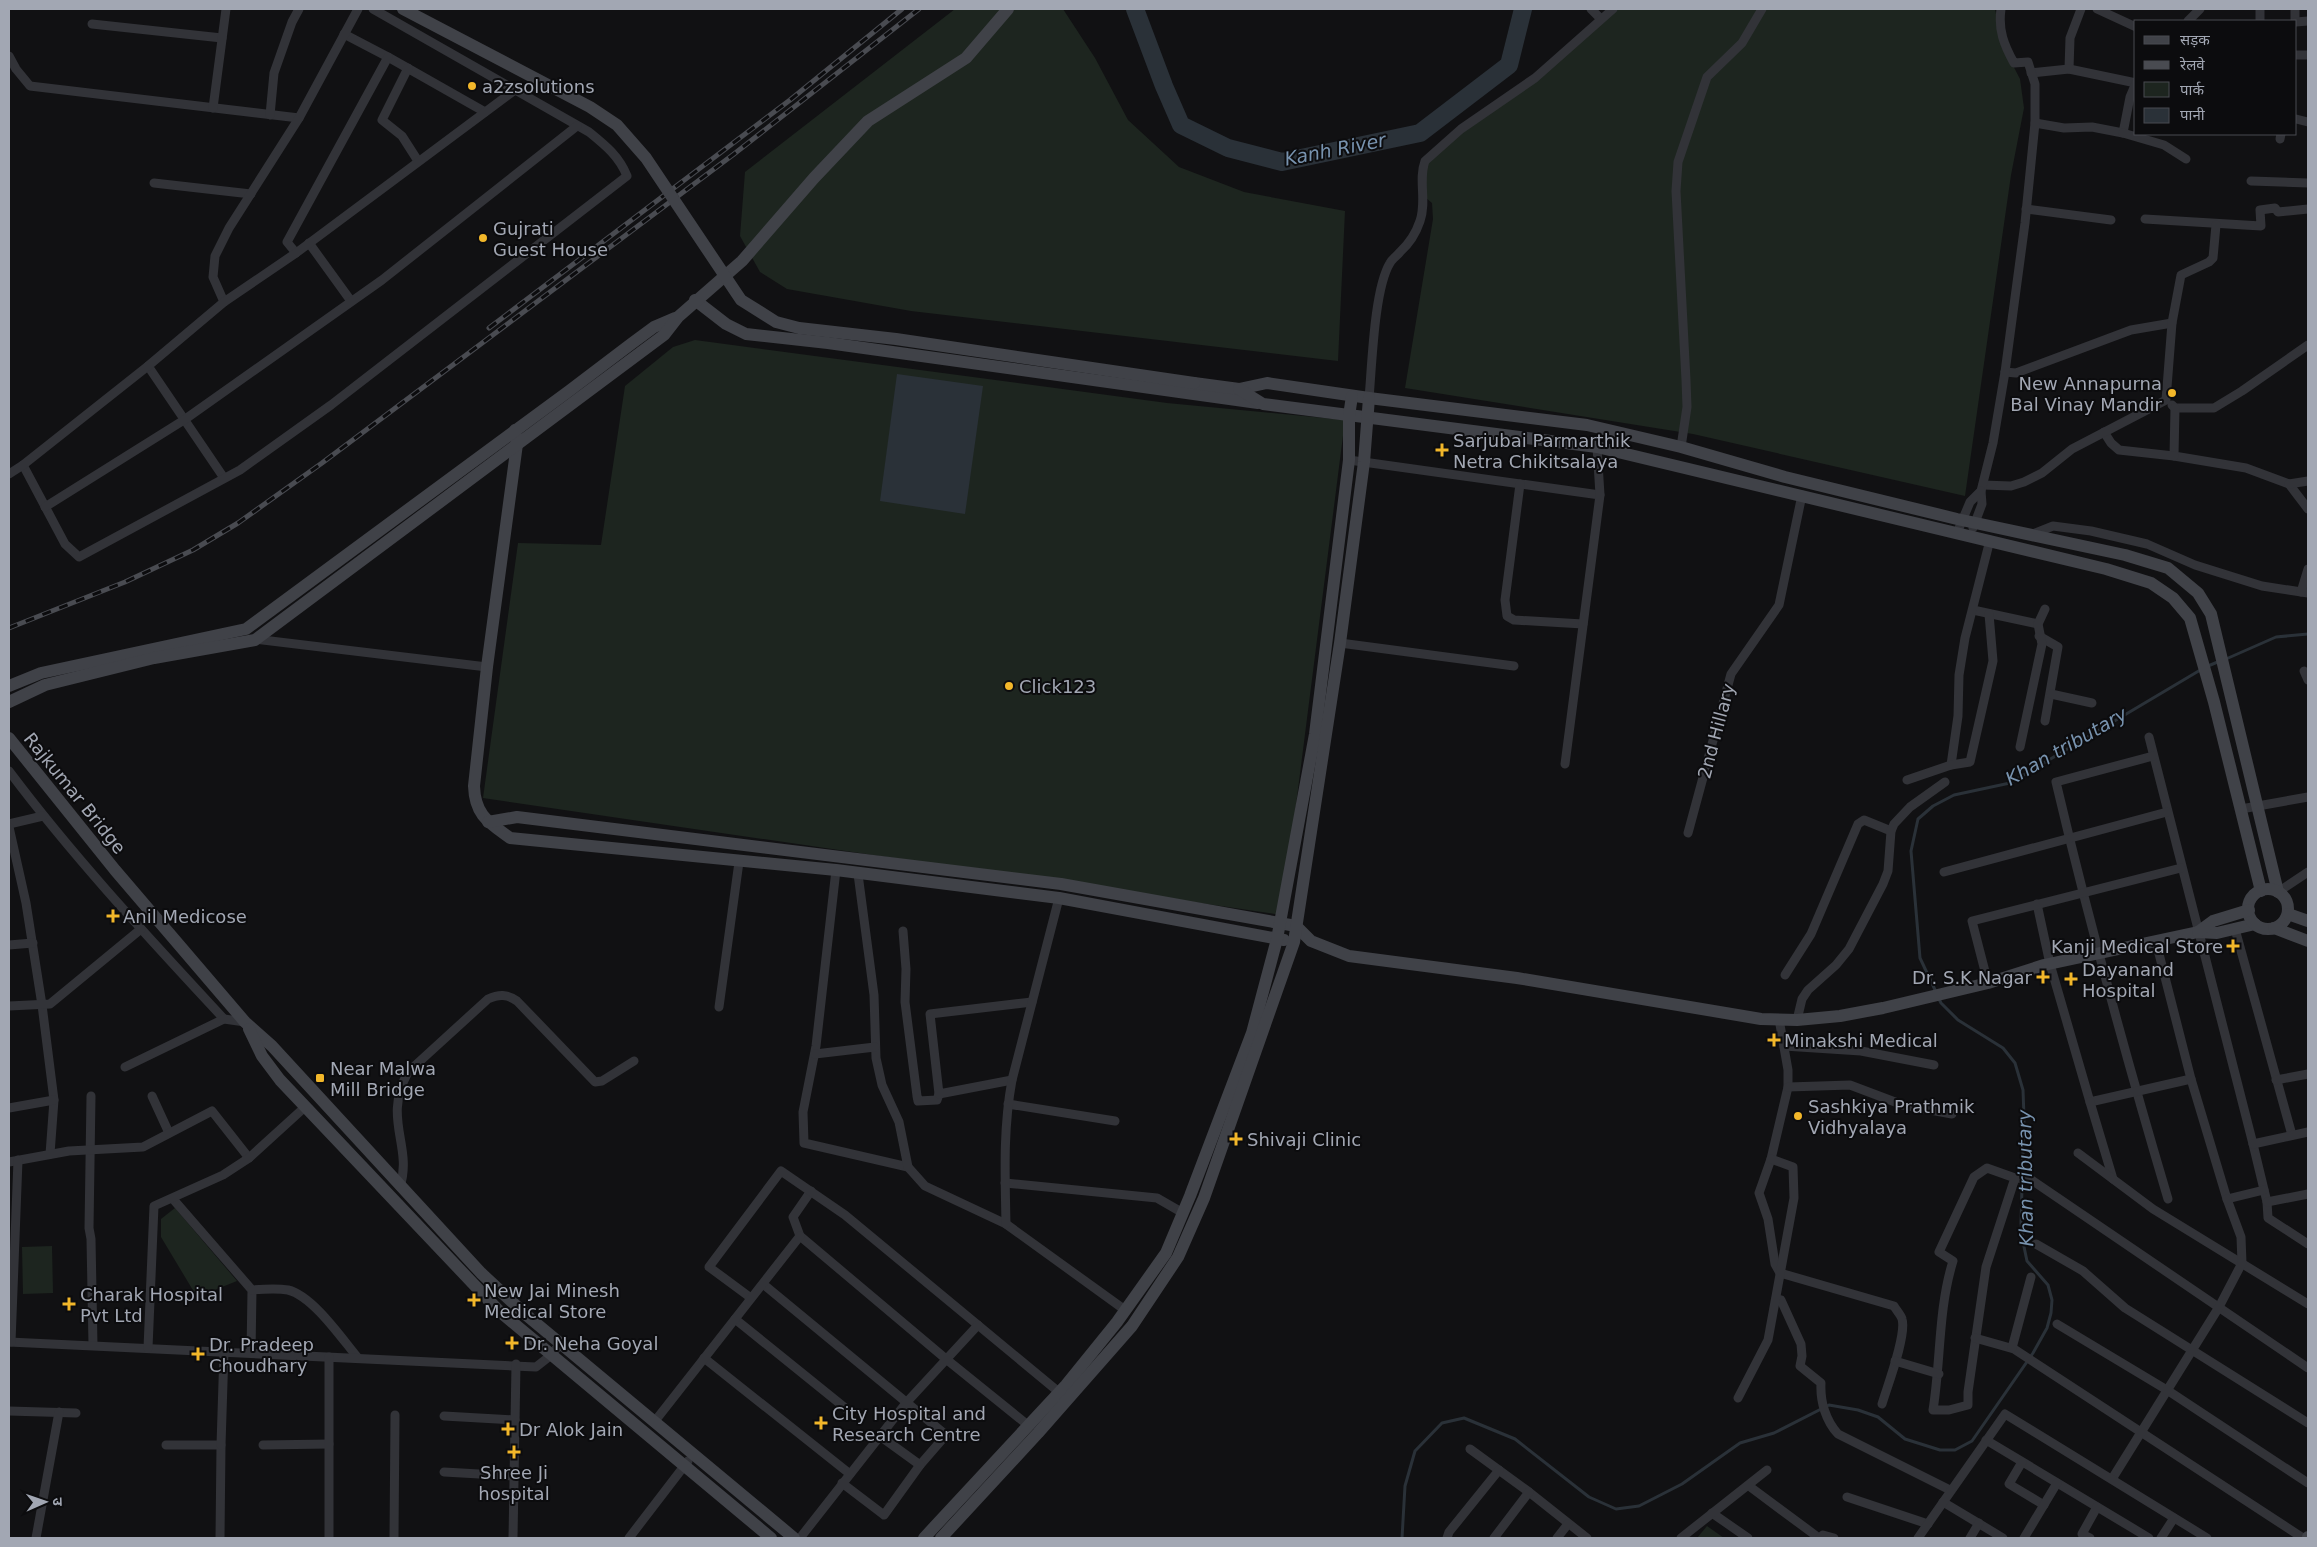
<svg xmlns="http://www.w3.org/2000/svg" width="2317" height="1547" viewBox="0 0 2317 1547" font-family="'DejaVu Sans','Noto Sans Devanagari',sans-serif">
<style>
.green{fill:#1d251f}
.water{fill:#2a3138}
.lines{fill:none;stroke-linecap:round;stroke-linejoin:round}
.stream{stroke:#2a3138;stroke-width:3}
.river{stroke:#2a3138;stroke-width:18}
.street{stroke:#323338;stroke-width:9}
.secondary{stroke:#404248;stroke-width:12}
.rail-casing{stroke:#494b51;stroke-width:5}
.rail{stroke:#0c0c0e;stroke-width:3;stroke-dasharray:9;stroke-linecap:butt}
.secondary-bridge{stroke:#404248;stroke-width:12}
.poi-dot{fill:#f2b72a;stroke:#0c0c0e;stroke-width:2}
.labels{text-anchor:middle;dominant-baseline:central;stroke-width:4;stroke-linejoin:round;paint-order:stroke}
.poi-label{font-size:18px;fill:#a2a7b3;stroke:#0c0c0e;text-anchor:start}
.street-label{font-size:18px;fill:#a2a7b3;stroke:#0c0c0e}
.water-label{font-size:19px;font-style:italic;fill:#7893af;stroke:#0c0c0e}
</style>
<rect width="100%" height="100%" fill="#111113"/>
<!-- green -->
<g class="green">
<path d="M955 9H1063L1095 58 1128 120 1179 167 1244 192 1345 211 1338 361 911 311 787 289 760 272 740 236 745 172Z"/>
<path d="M1611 9H1995L2003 46 2020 79 2024 108 2011 175 1965 496 1693 434 1405 388 1433 219 1432 203 1426 198 1424 159 1510 96Z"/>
<path d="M695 340 1167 403 1345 420 1282 915 483 798 518 543 601 545 625 386 673 347Z"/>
<path d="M175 1208 237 1281 197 1297 161 1237V1219Z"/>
<path d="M52 1246 53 1293 23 1294 22 1247Z"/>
<path d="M1707 1526 1724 1538H1697Z"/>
</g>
<!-- water -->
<path class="water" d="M897 374 983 386 965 514 880 501Z"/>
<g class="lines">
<!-- stream -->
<g class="stream">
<path d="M2226 659 2276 637 2308 634"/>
<path d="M2208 666 2220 661"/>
<path d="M1936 992 1920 958 1911 851 1918 819 1933 806 1954 795 2010 783 2202 669"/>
<path d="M1402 1538 1405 1486 1415 1451 1442 1423 1464 1418 1515 1439 1589 1497 1616 1509 1639 1506 1682 1484 1740 1443 1774 1433 1829 1405 1858 1410 1878 1417 1905 1439 1940 1450H1955L1972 1441 2033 1353 2047 1328 2051 1313 2052 1300 2048 1285 2027 1261 2023 1242 2021 1223 2024 1117 2023 1090 2015 1063 2003 1048 1958 1020 1941 1003 1938 997"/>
</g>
<!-- river -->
<path class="river" d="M1135 9 1164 86 1181 125 1228 148 1282 162 1420 133 1509 65 1523 9"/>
<!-- street -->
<g class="street">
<path d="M1591 9 1601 19"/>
<path d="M2097 9 2136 27"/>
<path d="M2188 21 2200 9"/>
<path d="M2260 21V9"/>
<path d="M2295 21V9"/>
<path d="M2296 22 2308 21"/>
<path d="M92 24 222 38"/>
<path d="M344 34 388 57 485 112"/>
<path d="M2296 55H2308"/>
<path d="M9 56 16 69 30 86 299 118"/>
<path d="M408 68 382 120 402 136 418 161"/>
<path d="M2069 69 2070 38 2081 9"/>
<path d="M2031 73 2069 69 2136 83"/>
<path d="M213 108 226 9"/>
<path d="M270 115 274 73 292 22 299 9"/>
<path d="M2296 119 2308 122"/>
<path d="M2035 123 2064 128 2092 127 2123 133 2130 97 2136 83"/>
<path d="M2123 133 2164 145 2186 159"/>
<path d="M2280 139 2281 134"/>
<path d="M2251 181 2308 183"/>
<path d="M154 183 251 194"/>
<path d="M2026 209 2111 220"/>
<path d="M2145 219 2261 226 2260 210 2275 208 2278 212 2308 209"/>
<path d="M309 243 351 301"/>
<path d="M296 253 287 242 388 57"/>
<path d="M224 302 213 277 215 256 229 228 299 118 358 9"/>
<path d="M148 366 224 478"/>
<path d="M2005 372 2016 373 2131 330 2172 323"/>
<path d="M1369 398C1372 366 1374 289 1390 263 1392 259 1397 256 1400 252 1410 243 1416 233 1420 221 1427 201 1418 180 1425 161L1461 129 1535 78 1613 9"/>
<path d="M2172 405 2175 408H2214L2242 391 2308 345"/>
<path d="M2175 408 2174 456 2246 468 2289 484 2308 509"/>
<path d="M2104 432 2111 443 2119 450 2174 456"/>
<path d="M1681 447 1687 407 1686 380 1676 191 1678 162 1707 77 1742 43 1762 9"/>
<path d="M1349 460 1600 495"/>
<path d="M23 465 65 544 79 557 240 470 331 405 627 176C619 156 605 145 589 132L373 9"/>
<path d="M9 474 23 465 148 366 224 302 296 253 515 90"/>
<path d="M1520 484 1505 600 1507 616 1514 620 1583 624"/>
<path d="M2289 484 2308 481"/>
<path d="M1983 485 2011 486 2024 482 2042 473 2072 449 2166 400 2172 323 2181 275 2209 262 2213 258 2216 225"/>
<path d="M45 507 184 420 382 280 577 126"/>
<path d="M1973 528 1982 504 1981 491 1993 443 2005 372 2025 223 2035 123V84L2028 62 2014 63C2004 45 1998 30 2001 9"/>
<path d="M1957 533 1970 502 1981 491"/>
<path d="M2030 535 2053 526 2091 531 2147 544 2195 565 2262 586 2308 593"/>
<path d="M2301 592 2308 569"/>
<path d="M1973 610 2038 624"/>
<path d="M2039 636 2058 647 2045 721"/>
<path d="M254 639 487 667"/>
<path d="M1340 643 1514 666"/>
<path d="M2304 671 2308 680"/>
<path d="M2051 694 2092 703"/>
<path d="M2149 737 2253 1144 2267 1202 2268 1218 2308 1244"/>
<path d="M2020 747 2042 644 2038 624 2045 609"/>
<path d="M2153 756 2056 782C2089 922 2127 1061 2168 1199"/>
<path d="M1565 764 1600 495 1597 447"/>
<path d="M1951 765 1958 716 1959 675 1965 638 1990 540"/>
<path d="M9 771C75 859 150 939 224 1019"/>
<path d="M1907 780 1951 765 1970 762 1993 661 1989 614"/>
<path d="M2241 809 2308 797"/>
<path d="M9 824 43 816"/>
<path d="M9 827 26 903 42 1005 54 1100 50 1154"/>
<path d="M1688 833 1731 674 1779 605 1802 495"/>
<path d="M836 870 816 1046 803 1112 804 1143 908 1167"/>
<path d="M1944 872 2167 812"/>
<path d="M858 874 874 995 876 1058 882 1085 899 1122 908 1167 925 1186 1006 1224 1125 1310"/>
<path d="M2278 892 2308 872"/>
<path d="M2037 904 2050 964 2090 1102 2191 1079"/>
<path d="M2235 929 2292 1135"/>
<path d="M903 931 906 969 905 1002 917 1096 918 1101 937 1100 939 1094"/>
<path d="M2156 942 2191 1079 2227 1199 2264 1190"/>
<path d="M9 945 33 943"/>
<path d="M1785 975 1811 934 1858 824 1864 820 1891 831"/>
<path d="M1988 983 1972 921 2181 868"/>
<path d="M9 1006 50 1004 141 929"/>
<path d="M719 1007 739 862"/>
<path d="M1779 1019 1788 1070V1087L1771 1159 1759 1193 1768 1219 1775 1264 1780 1273 1894 1306C1896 1310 1901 1315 1902 1319 1907 1335 1887 1387 1882 1404"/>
<path d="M1797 1020 1802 999 1808 990 1836 965 1849 949 1883 884 1888 871 1891 831 1894 824 1910 807 1945 782"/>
<path d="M1784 1046 1861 1051 1934 1065"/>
<path d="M815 1054 875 1047"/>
<path d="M125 1067 224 1019 245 1022"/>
<path d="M1012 1080 939 1094 930 1014 1032 1002"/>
<path d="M2276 1080 2308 1074"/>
<path d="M1788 1087 1850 1085 1903 1105 1952 1114"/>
<path d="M91 1096 89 1228 91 1239 93 1345"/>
<path d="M152 1096 169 1133"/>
<path d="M2090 1102 2113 1179"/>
<path d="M1008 1104 1115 1121"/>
<path d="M9 1108 54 1100"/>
<path d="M2253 1144 2308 1132"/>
<path d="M2078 1153 2153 1209 2308 1304"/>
<path d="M9 1162 69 1151 143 1147 212 1111 249 1158"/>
<path d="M2015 1178 1986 1267 1968 1392V1405L1949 1410H1933C1941 1360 1938 1309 1953 1261L1939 1252 1974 1177 1987 1168 2015 1178 2030 1179 2308 1368"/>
<path d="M1005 1183 1157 1198 1183 1213"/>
<path d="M400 1187C413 1145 382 1120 408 1072L488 999C499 994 507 994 517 1001L595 1082 602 1081 634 1061"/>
<path d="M811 1191 793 1217 800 1236 946 1359 1029 1426"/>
<path d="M173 1199 252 1290 251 1353"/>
<path d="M2267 1202 2308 1194"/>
<path d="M1006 1224C1005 1174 1003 1129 1012 1080L1059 898"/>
<path d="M2036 1244 2083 1271 2125 1308 2308 1423"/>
<path d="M763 1284 946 1435 920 1465 884 1515 842 1483"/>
<path d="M252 1290C264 1289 276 1288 288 1290 313 1296 342 1339 358 1358"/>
<path d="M751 1298 709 1267 781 1171 845 1215 1060 1393"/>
<path d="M1776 1299 1781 1300 1801 1344 1802 1356 1800 1366 1821 1383C1820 1402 1826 1421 1838 1434L1950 1490"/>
<path d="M735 1319 849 1411"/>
<path d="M2057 1324 2167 1390 2308 1483"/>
<path d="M1975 1338 2014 1349 2303 1538"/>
<path d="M9 1342 536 1367 550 1356 561 1343"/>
<path d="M11 1342 18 1160"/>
<path d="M148 1348 154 1206 223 1175 249 1158 305 1107"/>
<path d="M2012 1348 2031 1277"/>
<path d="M704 1358 850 1474"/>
<path d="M1895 1361 1939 1374"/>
<path d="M1738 1398 1768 1340 1794 1198 1793 1167 1771 1159"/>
<path d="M9 1411 76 1413"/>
<path d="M444 1416 515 1420"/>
<path d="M655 1421 800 1236"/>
<path d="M880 1436 920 1465"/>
<path d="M1986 1440 2149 1538"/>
<path d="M166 1445H221L220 1538"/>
<path d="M221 1445 224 1351"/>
<path d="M263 1445 329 1444"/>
<path d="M1470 1449 1529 1492 1587 1538"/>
<path d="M2022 1462 2009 1484 2044 1505"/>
<path d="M444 1472 514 1476"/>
<path d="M2112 1479 2219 1307 2242 1263 2241 1237 2227 1199"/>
<path d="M1749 1486 1819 1538"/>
<path d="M1847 1497 1928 1524"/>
<path d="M1943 1502 2003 1538"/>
<path d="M1712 1513 1748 1538"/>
<path d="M36 1538 59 1412"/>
<path d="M329 1538V1357"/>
<path d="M394 1538 395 1415"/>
<path d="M513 1538 516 1364"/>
<path d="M629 1538 688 1461"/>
<path d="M800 1538 906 1403 978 1325"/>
<path d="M1447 1538 1449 1532 1499 1470"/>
<path d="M1494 1538 1529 1492"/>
<path d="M1557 1538 1568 1524"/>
<path d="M1681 1538 1767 1470"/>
<path d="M1820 1538 1823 1535 1834 1538"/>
<path d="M1918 1538 2005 1414 2207 1538"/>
<path d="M1970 1538 1979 1523"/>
<path d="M2024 1538 2057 1483"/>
<path d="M2090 1538 2082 1534 2097 1507"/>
<path d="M2161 1538 2174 1518"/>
</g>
<!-- secondary -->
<g class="secondary">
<path d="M695 300 726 324 746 334 828 343 1258 403"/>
<path d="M1194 383 1239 389 1267 383 1369 398 1587 425 1681 447 1785 477 1957 519 2125 555 2168 568 2198 593 2211 614 2278 892"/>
<path d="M1239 389 1263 404 1597 447 2106 569 2151 583 2173 598 2190 618 2214 702 2261 891"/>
<path d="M515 430 517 444 487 667 474 786C475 815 488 822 510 838L836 870 1059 898 1284 940"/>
<path d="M9 686 41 673 246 629 569 391 631 344 654 327 675 318"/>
<path d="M9 702 45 685 154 658 255 640 664 335 678 317 742 261 814 178 868 121 966 58 1008 9"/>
<path d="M9 738 115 870 245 1022 272 1046 481 1273 525 1314 794 1538"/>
<path d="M488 822 517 817 1061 884 1296 926 1311 941 1349 956 1517 978 1761 1019 1797 1020 1840 1016 1883 1008 1988 983 2044 965 2198 932 2217 933 2255 924"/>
<circle cx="2268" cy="909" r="20"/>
<path d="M2288 914 2308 921"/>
<path d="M2274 928 2308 941"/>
<path d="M2198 932 2213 921 2249 910"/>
<path d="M249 1029 262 1056 280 1080 499 1311 771 1538"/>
<path d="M924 1538 1066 1385 1117 1322 1166 1253 1190 1196 1252 1033 1277 939 1315 734 1349 460V416L1352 396"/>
<path d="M941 1538 1038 1433 1132 1326 1178 1257 1204 1198 1294 942 1340 643 1364 462 1369 398"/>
<path d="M2308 1538V1537"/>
</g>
<defs>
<g id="rail">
<path d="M489 328 790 100 902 9"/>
<path d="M9 628 125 582 193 550 238 523 322 463 734 154 919 9"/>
</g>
</defs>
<!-- rail casing -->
<use href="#rail" class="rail-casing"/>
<!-- rail -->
<use href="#rail" class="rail"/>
<!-- secondary-bridge -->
<path class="secondary-bridge" d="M403 9 590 107 617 125 646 158 741 300 776 322 799 328 896 339 1194 383"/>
</g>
<!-- markers -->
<g class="poi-dot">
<circle cx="472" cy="86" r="5"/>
<circle cx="483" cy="238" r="5"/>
<circle cx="2172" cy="393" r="5"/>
<path d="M1439.5 442.5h5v5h5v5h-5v5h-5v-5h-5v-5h5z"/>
<circle cx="1009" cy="686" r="5"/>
<path d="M110.5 908.5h5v5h5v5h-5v5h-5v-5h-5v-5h5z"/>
<path d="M2230.5 938.5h5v5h5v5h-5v5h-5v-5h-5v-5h5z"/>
<path d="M2040.5 969.5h5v5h5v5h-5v5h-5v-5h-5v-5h5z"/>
<path d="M2068.5 971.5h5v5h5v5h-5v5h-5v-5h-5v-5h5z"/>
<path d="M1771.5 1032.5h5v5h5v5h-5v5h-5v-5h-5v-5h5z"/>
<rect x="315" y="1073" width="10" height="10" rx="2.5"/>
<circle cx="1798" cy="1116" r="5"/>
<path d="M1233.5 1131.5h5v5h5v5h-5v5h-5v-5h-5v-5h5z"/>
<path d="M471.5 1292.5h5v5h5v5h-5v5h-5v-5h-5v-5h5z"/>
<path d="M66.5 1296.5h5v5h5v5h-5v5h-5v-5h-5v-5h5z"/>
<path d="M509.5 1335.5h5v5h5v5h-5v5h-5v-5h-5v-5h5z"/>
<path d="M195.5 1346.5h5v5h5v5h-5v5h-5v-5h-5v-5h5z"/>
<path d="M818.5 1415.5h5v5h5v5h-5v5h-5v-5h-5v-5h5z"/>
<path d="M505.5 1421.5h5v5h5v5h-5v5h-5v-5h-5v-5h5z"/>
<path d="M511.5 1444.5h5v5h5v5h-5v5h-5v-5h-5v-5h5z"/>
</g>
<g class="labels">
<!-- poi labels -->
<g class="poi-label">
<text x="482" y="86">a2zsolutions</text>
<text x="493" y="228">Gujrati<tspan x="493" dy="21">Guest House</tspan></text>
<text x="2162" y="383" text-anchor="end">New Annapurna<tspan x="2162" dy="21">Bal Vinay Mandir</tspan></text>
<text x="1453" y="440">Sarjubai Parmarthik<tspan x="1453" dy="21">Netra Chikitsalaya</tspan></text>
<text x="1019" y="686">Click123</text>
<text x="123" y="916">Anil Medicose</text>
<text x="2223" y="946" text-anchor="end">Kanji Medical Store</text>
<text x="2082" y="969">Dayanand<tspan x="2082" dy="21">Hospital</tspan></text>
<text x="2032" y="977" text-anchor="end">Dr. S.K Nagar</text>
<text x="1784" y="1040">Minakshi Medical</text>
<text x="330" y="1068">Near Malwa<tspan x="330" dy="21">Mill Bridge</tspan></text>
<text x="1808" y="1106">Sashkiya Prathmik<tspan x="1808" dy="21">Vidhyalaya</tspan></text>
<text x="1247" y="1139">Shivaji Clinic</text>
<text x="484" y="1290">New Jai Minesh<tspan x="484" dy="21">Medical Store</tspan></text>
<text x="80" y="1294">Charak Hospital<tspan x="80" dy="21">Pvt Ltd</tspan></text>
<text x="523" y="1343">Dr. Neha Goyal</text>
<text x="209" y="1344">Dr. Pradeep<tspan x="209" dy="21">Choudhary</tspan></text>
<text x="832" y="1413">City Hospital and<tspan x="832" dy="21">Research Centre</tspan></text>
<text x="519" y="1429">Dr Alok Jain</text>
<text x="514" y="1472" text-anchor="middle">Shree Ji<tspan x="514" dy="21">hospital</tspan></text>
</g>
<!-- street labels -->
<g class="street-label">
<text transform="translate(1716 731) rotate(-75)">2nd Hillary</text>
<text transform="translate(75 793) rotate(51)">Rajkumar Bridge</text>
</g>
<!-- water labels -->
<g class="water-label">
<text transform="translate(1335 149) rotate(-11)">Kanh River</text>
<text transform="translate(2066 746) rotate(-30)">Khan tributary</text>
<text transform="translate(2025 1178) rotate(-91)">Khan tributary</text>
</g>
</g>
<!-- border -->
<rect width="2317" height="1547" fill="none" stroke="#a2a7b3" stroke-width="20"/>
<!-- legend -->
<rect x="2134" y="20" width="162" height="115" fill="#0c0c0e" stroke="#484a50"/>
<rect x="2144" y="36" width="25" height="8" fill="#404248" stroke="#484a50"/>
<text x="2180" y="45" font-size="15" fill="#a2a7b3">सड़क</text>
<rect x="2144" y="61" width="25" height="8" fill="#494b51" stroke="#484a50"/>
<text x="2180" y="70" font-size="15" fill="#a2a7b3">रेलवे</text>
<rect x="2144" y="82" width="25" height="15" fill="#1d251f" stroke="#484a50"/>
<text x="2180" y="95" font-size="15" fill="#a2a7b3">पार्क</text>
<rect x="2144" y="108" width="25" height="15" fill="#2a3138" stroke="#484a50"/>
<text x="2180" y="120" font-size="15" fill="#a2a7b3">पानी</text>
<!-- north arrow -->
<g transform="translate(45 1502) rotate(88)" stroke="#0c0c0e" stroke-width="4" paint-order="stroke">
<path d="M0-4L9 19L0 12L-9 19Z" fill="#a2a7b3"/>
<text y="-8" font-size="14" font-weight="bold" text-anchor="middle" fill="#a2a7b3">उ</text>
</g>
</svg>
